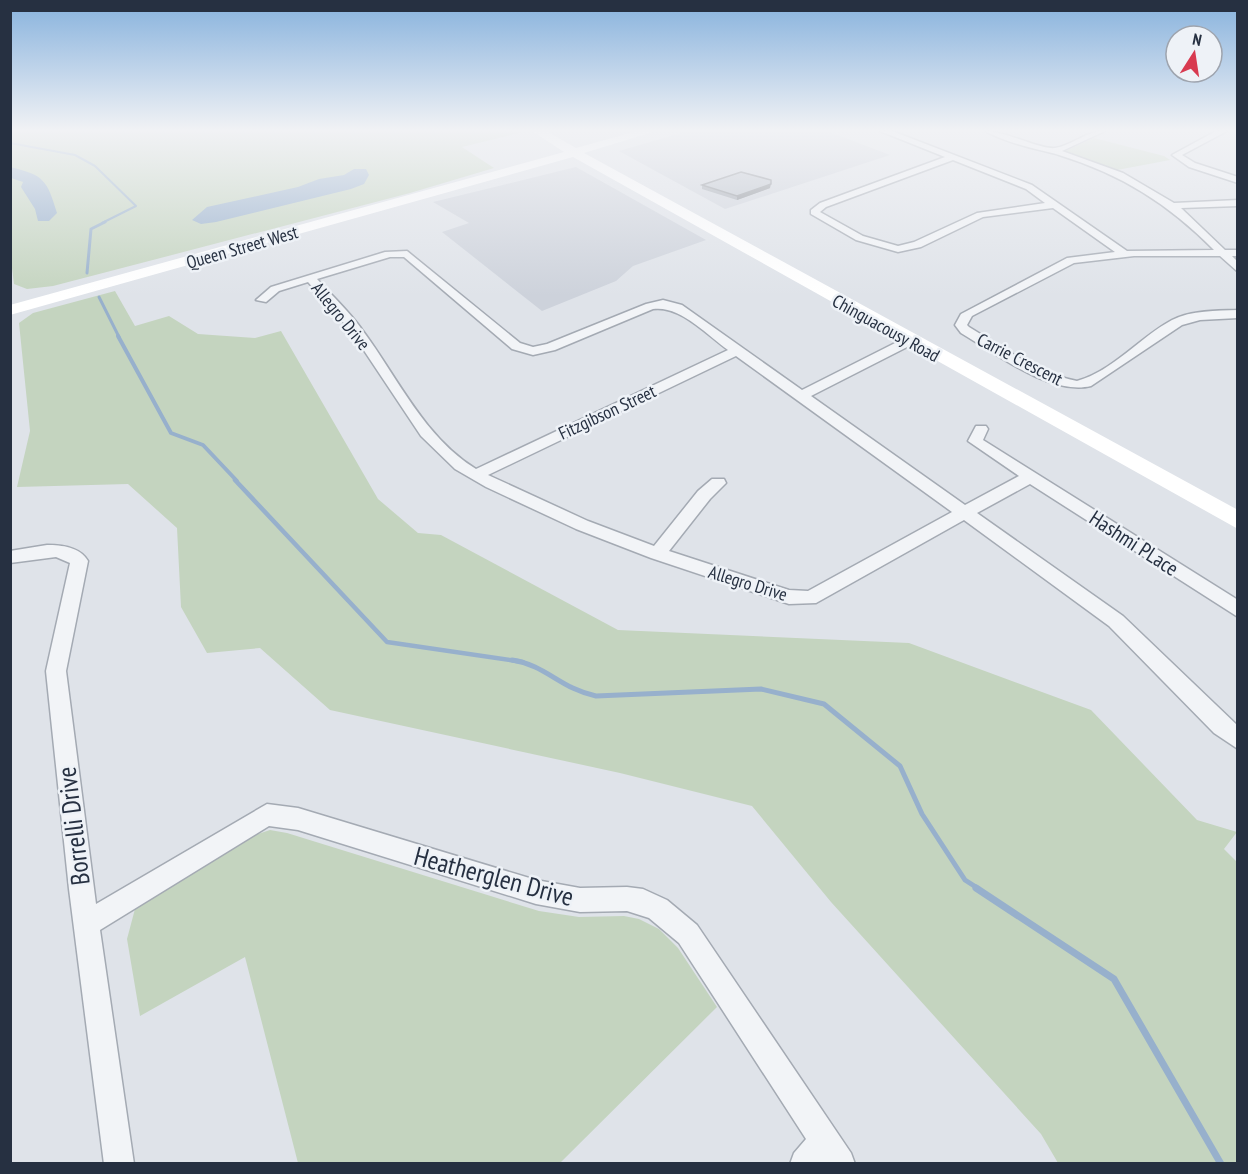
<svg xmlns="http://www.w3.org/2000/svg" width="1248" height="1174" viewBox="0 0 1248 1174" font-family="'PT Sans Narrow',sans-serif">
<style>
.built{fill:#cdd2db}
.green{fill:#c4d4bf}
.water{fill:#97b0cc}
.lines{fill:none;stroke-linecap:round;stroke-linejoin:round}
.stream-far5{stroke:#97b0cc;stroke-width:2}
.stream-far4{stroke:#97b0cc;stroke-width:3}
.stream-far3{stroke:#97b0cc;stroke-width:4}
.stream-far2{stroke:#97b0cc;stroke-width:4.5}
.stream-far1{stroke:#97b0cc;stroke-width:5}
.stream{stroke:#97b0cc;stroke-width:7}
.minor-casing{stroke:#a4aab3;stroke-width:3}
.minor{fill:#f2f4f7;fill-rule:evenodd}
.secondary{fill:#fff;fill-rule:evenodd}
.wall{fill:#9ea4ad}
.shaded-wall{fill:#81868d}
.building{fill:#b8bfc9;stroke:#81868d;stroke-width:1.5}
.labels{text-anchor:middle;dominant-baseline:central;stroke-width:5;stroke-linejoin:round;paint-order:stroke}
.far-street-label{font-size:18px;fill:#263041;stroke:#eef2f7}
.street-label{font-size:21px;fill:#263041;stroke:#eef2f7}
.near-street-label{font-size:26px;fill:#263041;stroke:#eef2f7}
</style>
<rect width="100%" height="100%" fill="#dfe3e9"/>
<!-- built -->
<g class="built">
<path d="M688 131H827L890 155 725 209 619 151Z"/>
<path d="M576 167 706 240 633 266 616 281 542 311 442 232 469 223 433 202Z"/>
</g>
<!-- green -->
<g class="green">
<path d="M10 131H517L519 133 462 147 494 168 410 193 53 286 27 289 14 284 11 260Z"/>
<path d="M1094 138 1164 156 1170 160 1117 170 1063 152Z"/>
<path d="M115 291 135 326 169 316 198 334 255 338 281 331 378 499 418 533 441 535 618 630 909 643 1091 710 1197 820 1237 832 1224 849 1238 863 1237 1163H1058L1041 1134 831 902 752 806 620 773 330 710 260 648 207 653 181 607 177 528 128 484 17 487 30 431 19 323 33 313Z"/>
<path d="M270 830 287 833 539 911 579 917 624 916 639 919 659 929 678 948 717 1007 560 1163H298L245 957 140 1016 127 939 135 909 255 835Z"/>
</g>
<!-- water -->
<g class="water">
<path d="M10 167C44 175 47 180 57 213L49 221H38L35 209 21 187 23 182 11 178Z"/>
<path d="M354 169H366L369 175 364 184 351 189 216 222 201 224 192 220 207 207 298 187 319 179 344 175Z"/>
</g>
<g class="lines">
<!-- stream-far5 -->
<path class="stream-far5" d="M10 143 75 155 95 166 136 206 102 223"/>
<!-- stream-far4 -->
<g class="stream-far4">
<path d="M87 273 91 229 105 222"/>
<path d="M99 297 119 337"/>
</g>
<!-- stream-far3 -->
<path class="stream-far3" d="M118 336 171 433 203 445 237 481"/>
<!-- stream-far2 -->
<path class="stream-far2" d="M235 480 387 642 523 662"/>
<!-- stream-far1 -->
<path class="stream-far1" d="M512 660C546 665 561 689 596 696L761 689 824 704 900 766 922 814 965 880 979 889"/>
<!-- stream -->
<path class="stream" d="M976 888 1114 979 1221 1164"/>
<defs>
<g id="minor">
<path d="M880 131H892L1032 185 1127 251 1214 250C1169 204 1121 174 1059 155 1037 149 1006 143 985 131 1006 131 1040 150 1055 148 1073 145 1086 131 1105 131L1062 151 1123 173 1174 203 1238 200V206L1181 208 1225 250H1238V256H1232L1238 262V272L1220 256H1134L1074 263 972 316 967 325 969 327C1002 347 1039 374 1077 381 1113 371 1140 337 1172 320 1192 310 1216 311 1238 310V318L1200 320 1182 325 1091 386C1050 396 995 353 961 333L955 325 961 314 1067 258 1115 252 1053 208 983 217 921 247 898 252 856 240 811 214V210L820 203 945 157ZM953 160 1026 189 1045 203 977 213 914 242 898 246 863 236 820 212 826 207Z"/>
<path d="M1216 131H1227L1182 155 1195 163 1238 177V183L1189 167 1172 155Z"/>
<path d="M407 251 520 343 533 347 547 344 646 304 663 300 682 305 802 390 905 338H913V344L811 396 965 505 1019 476 968 441 976 426H986L988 429 983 440 1238 600V617L1030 484 977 513 1123 616 1238 726V749L1214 733 1109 626 964 520 816 603 789 604 651 558 576 529 486 487 455 469 421 436 351 331 308 282 279 291 266 302 256 300 271 287 385 252ZM390 257H404L512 349 533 355 555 350 653 309C680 305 707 335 728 350L476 469C424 437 398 378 363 331 350 312 333 297 317 279ZM736 356 952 512 808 591 789 590 669 551 710 499 726 483 724 479H712L698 491 654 546 588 521 488 475Z"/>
<path d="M47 545C62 545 80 547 88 561L66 671 96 904 267 804 298 808 536 880 580 888 627 887 643 889 667 900 697 925 851 1153 855 1164H790L794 1153 806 1139 679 943 649 918 627 911 580 912 536 904 298 830 269 826 100 930 134 1164H104L69 889 46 671 70 563 56 557 10 563V551Z"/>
</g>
</defs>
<!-- minor casing -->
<use href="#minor" class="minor-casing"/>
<!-- minor -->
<use href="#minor" class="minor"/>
<!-- secondary -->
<path class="secondary" d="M532 131H546L576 148 637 131H656L584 153 1238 510V529L573 157 10 315V305L564 152Z"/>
</g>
<!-- wall -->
<path class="wall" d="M702 185 770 188 737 200 702 189Z"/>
<!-- shaded-wall -->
<path class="shaded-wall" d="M771 184 770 188 737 200V196Z"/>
<!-- building -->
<path class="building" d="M741 172 771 180V184L737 196 702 185Z"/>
<!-- sky -->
<linearGradient id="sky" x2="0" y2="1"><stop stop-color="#87b2dd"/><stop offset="0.44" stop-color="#f1f2f5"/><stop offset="1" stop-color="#f1f2f5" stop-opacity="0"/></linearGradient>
<rect width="1248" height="296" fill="url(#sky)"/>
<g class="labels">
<!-- far-street labels -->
<g class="far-street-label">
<text transform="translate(242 247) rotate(-16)">Queen Street West</text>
<text transform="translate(341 316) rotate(51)">Allegro Drive</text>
<text transform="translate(886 328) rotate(29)">Chinguacousy Road</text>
<text transform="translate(1020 359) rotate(27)">Carrie Crescent</text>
<text transform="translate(607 412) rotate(-25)">Fitzgibson Street</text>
<text transform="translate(748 583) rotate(17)">Allegro Drive</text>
</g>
<!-- street labels -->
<g class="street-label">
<text transform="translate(1134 543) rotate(33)">Hashmi PLace</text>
</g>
<!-- near-street labels -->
<g class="near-street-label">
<text transform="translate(73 826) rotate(-97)">Borrelli Drive</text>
<text transform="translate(494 876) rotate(15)">Heatherglen Drive</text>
</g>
</g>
<!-- border -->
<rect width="1248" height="1174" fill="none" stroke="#263041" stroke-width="24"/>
<!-- north arrow -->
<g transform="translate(1194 54) rotate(12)"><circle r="28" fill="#eef2f7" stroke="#9ea4ae" stroke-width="1.5"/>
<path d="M0-4.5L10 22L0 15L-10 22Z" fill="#d83a50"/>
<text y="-9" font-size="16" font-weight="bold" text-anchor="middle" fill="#263041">N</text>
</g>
</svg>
